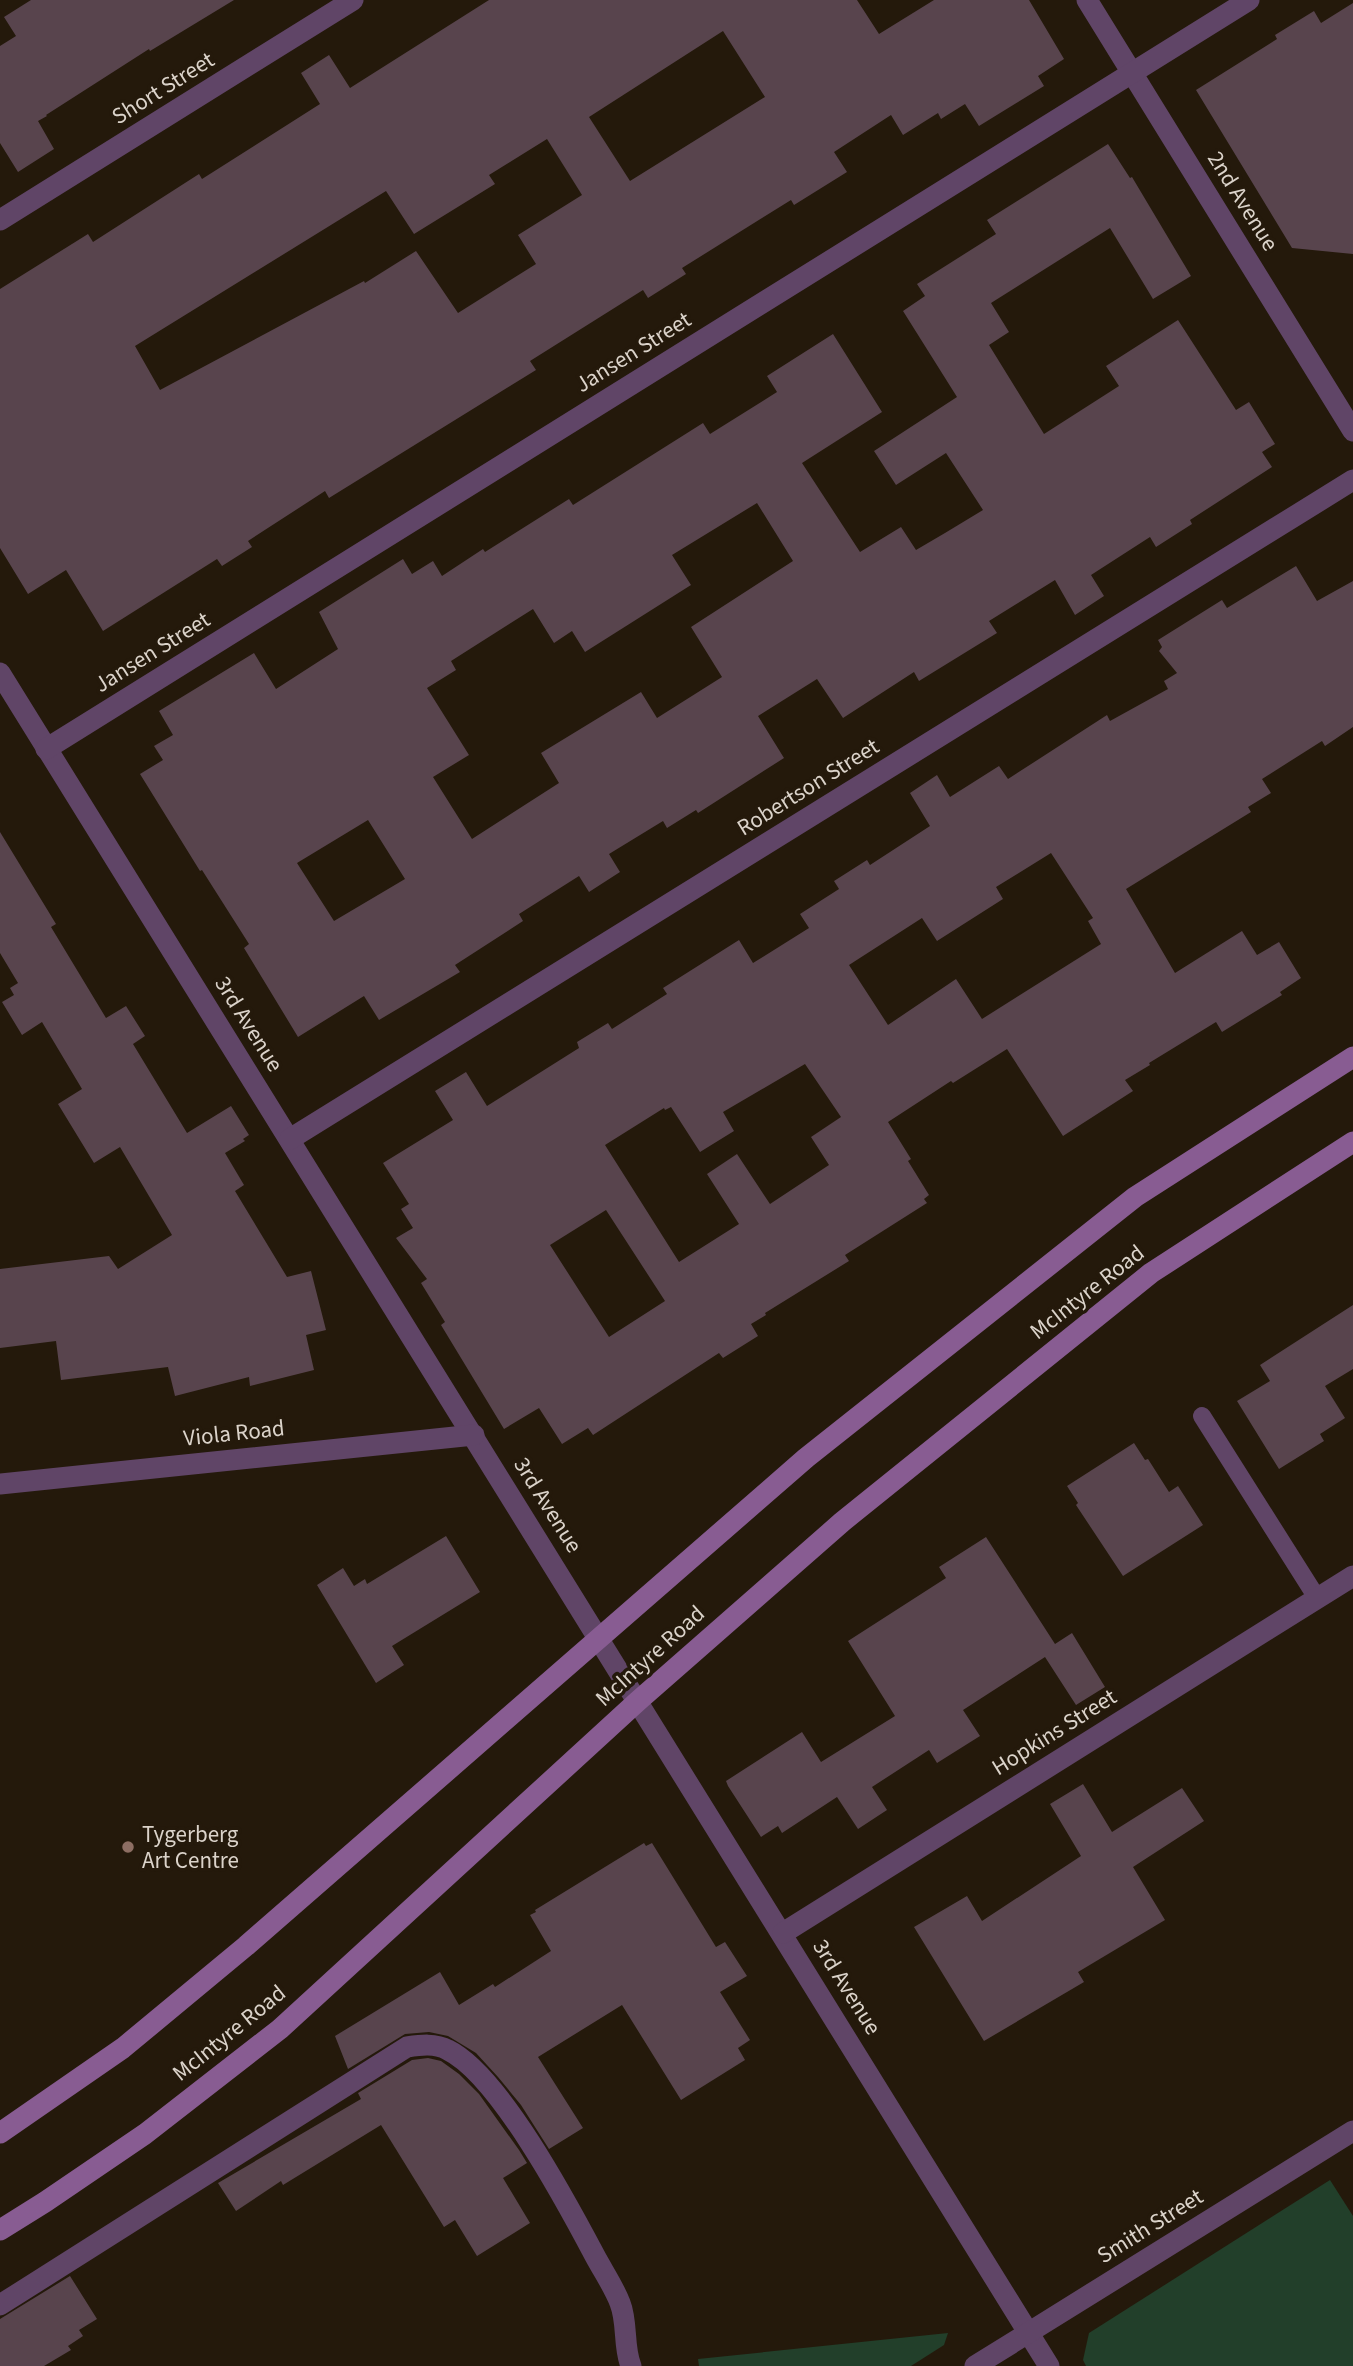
<svg xmlns="http://www.w3.org/2000/svg" width="1353" height="2366" viewBox="0 0 1353 2366" font-family="'Source Sans 3',sans-serif">
<style>
.green{fill:#223f2a}
.building{fill:#58444d;fill-rule:evenodd}
.lines{fill:none;stroke-linecap:round;stroke-linejoin:round}
.lane{stroke:#604567;stroke-width:18}
.street{stroke:#604567;stroke-width:21}
.secondary{stroke:#885c92;stroke-width:21}
.education-dot{fill:#8d6e63;stroke:#24190b;stroke-width:2.5}
.labels{text-anchor:middle;dominant-baseline:central;stroke-width:7;stroke-linejoin:round;paint-order:stroke}
.street-label{font-size:23px;fill:#dbd3ca;stroke:#24190b}
.poi-label{font-size:23px;fill:#dbd3ca;stroke:#24190b;text-anchor:start}
</style>
<rect width="100%" height="100%" fill="#24190b"/>
<!-- green -->
<g class="green">
<path d="M1330 2180 1353 2216V2366H1086L1083 2360 1089 2333Z"/>
<path d="M948 2333 944 2345 911 2366H699L698 2359Z"/>
</g>
<!-- building -->
<g class="building">
<path d="M31 0H234L150 51 149 49 46 115 47 116 38 121 54 149 18 172 0 143V46L16 36 4 17Z"/>
<path d="M489 0H857L879 34 934 0H1029L1064 59 1038 76 1044 86 979 126 965 104 941 119 938 113 903 135 891 115 834 152 847 172 794 205 791 200 682 268 686 274 648 298 643 290 530 361 536 370 329 498 325 491 248 541 252 547 222 566 217 559 103 631 66 570 28 594 0 548V289L88 234 93 242 199 174 202 179 320 104 301 73 329 55 350 88ZM723 31 765 97 630 181 589 117ZM547 139 582 195 518 235 536 264 458 313 416 251 365 283 364 281 160 390 135 346 386 191 414 234 495 184 489 175Z"/>
<path d="M1353 3V254L1292 248 1196 90 1277 39 1275 35 1314 11 1321 23Z"/>
<path d="M1108 144 1130 178 1132 177 1191 276 1153 299 1110 228 991 303 1009 332 989 345 1044 434 1119 386 1106 366 1178 320 1236 410 1249 402 1275 444 1262 452 1272 467 1190 520 1192 524 1156 547 1150 537 1091 575 1104 596 1075 615 1055 580 989 621 997 633 919 681 914 672 843 718 817 679 758 716 784 758 698 813 696 810 667 828 663 821 609 854 620 872 589 892 579 876 519 914 523 921 455 965 460 972 379 1020 364 996 298 1037 244 948 249 944 202 870 200 871 140 774 163 760 154 746 173 735 159 711 254 653 276 689 338 649 319 612 403 559 412 574 433 561 442 576 483 549 485 552 569 499 573 505 703 423 710 434 777 392 767 376 833 334 882 412 802 463 860 552 901 527 916 550 945 533 983 510 946 453 896 485 874 451 957 397 903 311 925 296 917 284 996 234 987 220ZM757 503 793 561 691 627 722 677 657 718 641 692 541 753 559 783 472 839 433 777 469 755 427 688 456 670 451 661 533 609 554 643 572 631 585 652 691 585 672 555ZM368 820 405 879 334 921 297 863Z"/>
<path d="M1296 566 1317 601 1353 581V727L1325 746 1322 741 1262 779 1271 793 1248 807 1251 812 1126 889 1175 973 1242 931 1257 955 1279 942 1301 978 1280 992 1282 995 1222 1032 1216 1022 1149 1063 1150 1065 1125 1080 1133 1091 1063 1136 1007 1049 953 1083 951 1081 888 1122 911 1159 908 1161 929 1195 924 1199 927 1203 845 1255 849 1261 765 1313 766 1315 751 1324 758 1336 723 1358 719 1353 593 1435 588 1428 562 1444 539 1408 504 1429 441 1325 445 1322 421 1283 427 1279 396 1238 413 1228 401 1209 409 1204 383 1163 453 1120 435 1091 466 1072 487 1106 579 1048 577 1042 608 1023 612 1029 667 994 663 988 739 940 753 963 809 928 800 914 839 889 834 881 867 860 870 865 930 826 910 793 937 775 950 797 999 766 1008 779 1107 715 1110 721 1168 689 1164 681 1177 673 1159 651 1162 647 1158 640 1222 600 1227 608ZM1051 853 1093 918 1088 921 1101 944 982 1019 956 979 888 1025 849 965 922 918 937 941 1003 899 996 887ZM805 1064 841 1117 811 1137 829 1165 770 1204 737 1154 707 1174 739 1224 679 1262 605 1145 664 1108 665 1110 671 1107 700 1152 734 1131 723 1112ZM606 1210 665 1301 609 1337 550 1245Z"/>
<path d="M0 832 56 924 51 927 106 1018 126 1006 145 1036 133 1044 187 1133 231 1106 249 1135 243 1139 245 1141 225 1153 244 1185 235 1191 287 1277 311 1271 326 1330 306 1335 314 1370 250 1386 249 1377 175 1396 168 1367 61 1380 56 1341 0 1348V1269L109 1256 118 1269 172 1235 120 1147 94 1163 58 1104 82 1089 42 1022 22 1035 2 1002 14 995 10 988 18 983 0 953Z"/>
<path d="M1353 1305V1369L1325 1386 1345 1418 1320 1434 1324 1441 1279 1469 1237 1401 1270 1381 1260 1365Z"/>
<path d="M1134 1443 1145 1460 1148 1459 1169 1492 1178 1486 1203 1525 1123 1576 1076 1505 1078 1503 1067 1486Z"/>
<path d="M446 1536 480 1592 392 1646 404 1665 376 1683 317 1585 343 1568 354 1586 365 1579 367 1584Z"/>
<path d="M986 1537 1055 1644 1072 1633 1105 1687 1076 1705 1045 1657 963 1710 980 1736 937 1763 929 1750 872 1787 887 1810 858 1829 837 1797 782 1833 778 1826 761 1837 728 1786 726 1781 802 1732 821 1762 895 1716 848 1641 946 1578 939 1567Z"/>
<path d="M1083 1784 1112 1832 1182 1788 1204 1821 1133 1867 1165 1920 1078 1972 1084 1982 984 2041 914 1927 967 1896 982 1921 1081 1856 1050 1804Z"/>
<path d="M644 1843 646 1846 652 1843 716 1947 725 1942 747 1976 720 1992 750 2040 738 2048 745 2060 681 2100 622 2005 538 2057 583 2128 549 2149 521 2105 498 2077 476 2053 448 2036 429 2032 405 2034 348 2069 335 2036 440 1972 459 2005 493 1984 495 1987 551 1951 530 1915 536 1912 535 1910Z"/>
<path d="M428 2058 441 2061 459 2074 479 2094 519 2150 527 2163 503 2178 530 2223 477 2256 455 2220 444 2227 381 2125 283 2185 281 2181 236 2211 218 2183 361 2099 358 2093 412 2060Z"/>
<path d="M70 2276 97 2319 79 2330 83 2336 68 2346 71 2350 44 2366H0V2319Z"/>
</g>
<g class="lines">
<!-- lane -->
<path class="lane" d="M1202 1416 1317 1598"/>
<!-- street -->
<g class="street">
<path d="M1087 0 1353 431"/>
<path d="M0 220 353 0"/>
<path d="M0 673 1049 2366"/>
<path d="M46 749 1249 0"/>
<path d="M290 1139 1353 480"/>
<path d="M0 1484 474 1435"/>
<path d="M783 1933 1353 1576"/>
<path d="M0 2305 407 2047C421 2045 435 2043 448 2050 499 2075 568 2205 595 2256 603 2271 614 2287 620 2303 628 2323 623 2347 631 2366"/>
<path d="M975 2366 1353 2131"/>
</g>
<!-- secondary -->
<g class="secondary">
<path d="M0 2133 123 2048 246 1946 806 1458 1135 1197 1353 1057"/>
<path d="M0 2230 45 2202 145 2134 280 2029 638 1701 842 1522 1151 1273 1353 1142"/>
</g>
</g>
<!-- markers -->
<circle class="education-dot" cx="128" cy="1847" r="7"/>
<g class="labels">
<!-- street labels -->
<g class="street-label">
<text transform="translate(163 88) rotate(-32)">Short Street</text>
<text transform="translate(1243 201) rotate(58)">2nd Avenue</text>
<text transform="translate(633 352) rotate(-32)">Jansen Street</text>
<text transform="translate(152 652) rotate(-32)">Jansen Street</text>
<text transform="translate(808 787) rotate(-32)">Robertson Street</text>
<text transform="translate(249 1024) rotate(58)">3rd Avenue</text>
<text transform="translate(1087 1292) rotate(-38)">McIntyre Road</text>
<text transform="translate(234 1433) rotate(-6)">Viola Road</text>
<text transform="translate(548 1505) rotate(58)">3rd Avenue</text>
<text transform="translate(650 1656) rotate(-42)">McIntyre Road</text>
<text transform="translate(1054 1732) rotate(-32)">Hopkins Street</text>
<text transform="translate(847 1987) rotate(58)">3rd Avenue</text>
<text transform="translate(229 2033) rotate(-39)">McIntyre Road</text>
<text transform="translate(1150 2226) rotate(-32)">Smith Street</text>
</g>
<!-- poi labels -->
<g class="poi-label">
<text x="142" y="1834">Tygerberg<tspan x="142" dy="26">Art Centre</tspan></text>
</g>
</g>
</svg>
